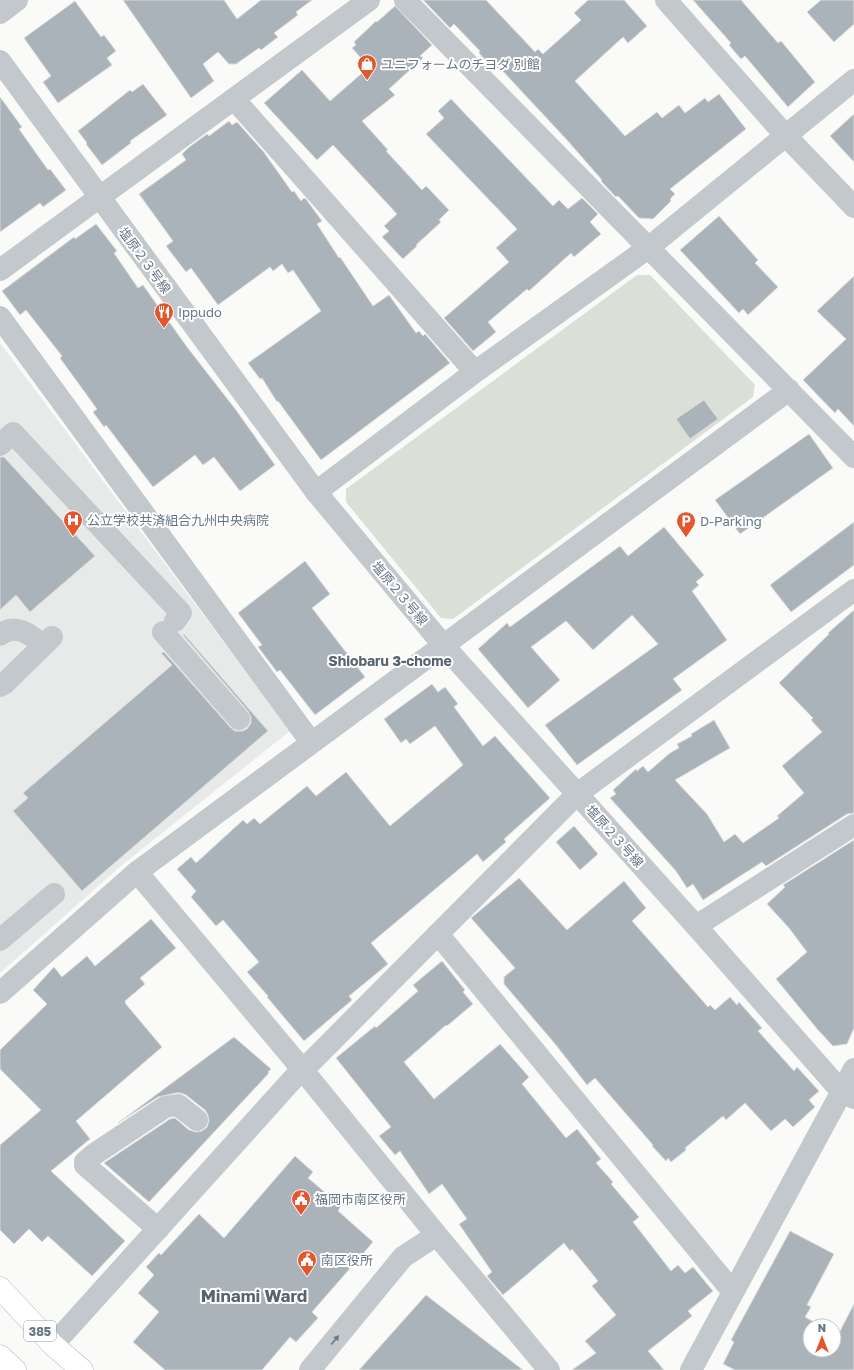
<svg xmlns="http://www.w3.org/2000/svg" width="854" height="1370" viewBox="0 0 854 1370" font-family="'Golos Text','Noto Sans JP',sans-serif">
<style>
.built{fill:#e8e9e9}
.green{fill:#dadfd7}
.building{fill:#aab3b9;stroke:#dcdcda}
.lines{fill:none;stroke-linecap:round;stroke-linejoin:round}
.highway-casing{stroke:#b4b9bd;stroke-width:23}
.minor{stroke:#c3c8cc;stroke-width:22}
.highway{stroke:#fff;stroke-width:22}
.oneway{fill:#6a7a87}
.labels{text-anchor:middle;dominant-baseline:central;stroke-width:4;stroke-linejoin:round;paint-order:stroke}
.shield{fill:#fff;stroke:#939fa8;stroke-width:1}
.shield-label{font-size:12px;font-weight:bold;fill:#657683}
.poi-label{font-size:13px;fill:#657683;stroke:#fff;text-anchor:start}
.street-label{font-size:13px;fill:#657683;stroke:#fff}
.neighbourhood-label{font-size:14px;font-weight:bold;fill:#57646e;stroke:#fff}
.district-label{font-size:17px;font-weight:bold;fill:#57646e;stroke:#fff}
</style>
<rect width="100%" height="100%" fill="#fafaf8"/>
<!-- built -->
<path class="built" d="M0 343 290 731 122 865 0 973Z"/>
<!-- green -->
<path class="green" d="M637 275H650L755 385 753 397 453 619 441 618 346 502V489Z"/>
<!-- building -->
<g class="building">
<path d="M123 0H224L237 19 261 0H312L296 12 298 15 274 33 278 37 261 50 259 48 236 64H229L218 52 203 64 214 81 191 98Z"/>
<path d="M423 0H486L535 52 538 49 543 54 581 20 574 13 588 0H624L647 26 628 43 623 37 575 81 625 136 657 112 662 118 679 105 685 113 705 98 708 102 719 94 746 129 670 189 675 194 670 199 671 201 653 219 639 218 618 196 616 197 601 181 602 180 567 140 499 67 495 71 479 53 480 51 454 24 450 28Z"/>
<path d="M693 0H741L778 43 781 41 815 82 788 107 745 56 741 59 729 45 731 43Z"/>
<path d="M821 0H854V24L834 42 807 12Z"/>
<path d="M75 1 101 37 104 35 116 51 107 58 112 65 58 103 43 82 51 76 24 38Z"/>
<path d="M395 6 432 45 420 56 423 58 389 89 395 95 362 121 388 150 386 151 422 190 426 186 449 210 439 220 441 222 416 245 417 246 403 259 382 237 389 231 384 226 397 214 333 145 317 160 264 103 302 70 330 101 369 67 352 48 356 45 354 42 376 21 377 22Z"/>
<path d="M143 84 167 115 130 141 131 143 102 165 86 144 87 143 78 131 130 90 132 92Z"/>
<path d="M0 97 22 127 19 129 48 170 50 169 66 190 43 207 40 203 0 232Z"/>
<path d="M451 99 553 206 559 200 568 209 582 198 598 214 590 222 601 234 574 257 571 253 529 291 527 289 488 322 496 332 473 351 444 318 509 262 496 248 517 229 426 134 444 118 438 111Z"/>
<path d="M854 114V162L830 136Z"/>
<path d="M229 121 232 125 237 122 263 151 292 192 294 191 301 201 304 198 306 199 322 221 317 224 339 258 340 257 373 306 389 295 416 333 419 331 423 336 425 334 450 363 321 460 278 401 277 402 262 378 260 379 248 363 321 311 293 270 288 273 282 264 273 271 270 267 218 305 191 268 186 272 166 246 173 241 139 194 186 160 182 154 188 148 207 134 209 136Z"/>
<path d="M719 216 758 260 755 263 778 287 748 315 743 309 739 313 680 250Z"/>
<path d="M96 224 117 251 114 253 138 288 143 285 187 347 236 410 275 465 240 491 214 457 203 465 195 455 153 487 106 425 104 427 93 412 97 409 60 358 62 356 26 310 20 315 2 291 74 237 75 239Z"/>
<path d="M854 276V426L838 409 835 413 803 380 846 339 817 311Z"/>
<path d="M704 400 718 419 690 439 676 419Z"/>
<path d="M809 434 833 468 740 534 715 500Z"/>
<path d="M0 457H4L95 556 30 612 16 595 0 610Z"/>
<path d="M854 522V565L791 612 770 585Z"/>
<path d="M664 527 704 575 696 582 699 585 692 591 727 640 673 679 682 690 577 765 545 725 658 644 632 615 593 650 566 621 531 647 560 680 528 708 478 649 507 623 510 627 620 546 628 556Z"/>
<path d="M305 561 330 594 312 608 365 677 315 715 280 670 277 672 258 647 262 645 238 613Z"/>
<path d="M854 610V813L847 814 766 866 762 862 703 900 693 884 687 888 676 871 610 798 616 794 613 790 636 769 637 771 643 766 648 772 670 753 679 748 677 744 692 736 691 734 714 720 730 748 675 780 707 814 724 842 735 834 743 843 779 818 777 816 804 793 782 766 822 732 811 720 813 718 779 683 829 634 828 633Z"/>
<path d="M184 634 268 731 82 891 13 811 28 798 23 793 172 665 161 653 164 652 230 727 235 731H242L247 729 251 723V717L248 711 183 635Z"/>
<path d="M432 684 438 692 445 687 458 704 454 707 483 746 495 736 550 798 504 839 506 842 483 862 477 854 371 943 388 964 349 996 352 1000 304 1041 267 997 268 996 247 972 259 962 223 920 216 926 191 897 196 891 177 869 191 857 196 863 243 820 247 824 254 818 260 824 307 786 316 796 346 772 390 826 463 765 435 726 410 744 406 739 401 743 384 719Z"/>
<path d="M574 826 598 854 580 870 556 842Z"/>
<path d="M854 840V1028L847 1044 833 1046 818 1030 776 979 807 952 789 928 767 904 785 887 783 885Z"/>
<path d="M519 878 567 930 624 881 646 908 632 921 708 1007 710 1005 715 1010 730 997 737 1005 739 1002 762 1028 758 1031 794 1071 797 1067 819 1091 809 1100 815 1107 793 1127 785 1119 771 1131 745 1103 726 1120 723 1116 685 1148 686 1150 671 1162 668 1158 666 1161 652 1146 653 1145 595 1078 587 1085 556 1045 504 984V977L515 968 471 918Z"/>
<path d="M151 919 176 948 140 978 145 984 125 1001 126 1002 125 1003 162 1047 76 1121 90 1139 51 1171 125 1241 92 1276 48 1236 42 1242 29 1229 14 1244 0 1230V1145L41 1110 0 1069V1050L47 1004 33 990 54 967 62 977 87 956 95 966Z"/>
<path d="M442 961 465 990 463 992 473 1004 447 1026 446 1025 404 1062 434 1099 500 1044 529 1077 522 1084 566 1138 577 1129 601 1159 596 1163 613 1182 611 1184 639 1217 633 1222 671 1271 678 1265 685 1273 693 1267 713 1291 688 1311 692 1316 648 1351 664 1370H572L596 1353 585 1341 616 1315 592 1286 598 1281 572 1249 570 1251 564 1243 503 1295 487 1276 492 1272 459 1224 467 1219 442 1184 429 1194 400 1151 395 1155 379 1136 391 1127 336 1058 375 1026 376 1028 418 991 413 985Z"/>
<path d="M234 1037 271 1069 268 1072 269 1073 149 1202 104 1163 170 1119 175 1118 189 1130 196 1132 202 1131 207 1127 209 1121 208 1115 205 1110 186 1095 181 1093H176L158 1097 118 1123Z"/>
<path d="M295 1156 313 1172 308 1178 341 1206 338 1211 373 1242 312 1312 318 1318 296 1342 290 1337 262 1370H165L133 1342 159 1312 138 1293 154 1275 146 1267 159 1253 161 1255 199 1214 224 1238Z"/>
<path d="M790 1231 834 1254 807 1305 811 1307 805 1317 821 1326H810V1350H834V1333L838 1335 854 1304V1370H735L723 1364 734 1342 731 1340Z"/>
<path d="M426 1295 523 1370H359Z"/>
</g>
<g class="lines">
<defs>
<g id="highway">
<path d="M0 1288 53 1345 82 1370"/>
<path d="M0 1356 15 1370"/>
</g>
</defs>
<!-- highway casing -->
<use href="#highway" class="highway-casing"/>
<!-- minor -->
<g class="minor">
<path d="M405 0 854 457"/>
<path d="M666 0 785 135 854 207"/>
<path d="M0 13 17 0"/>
<path d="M0 61 316 492 444 646 696 926 842 1092 854 1098"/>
<path d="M234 99 475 372"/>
<path d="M0 270 369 0"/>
<path d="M0 317 311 742"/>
<path d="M0 445 13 433 181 613 175 621"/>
<path d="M316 492 475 372 648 248 854 80"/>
<path d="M163 632 239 719"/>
<path d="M0 635C15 622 31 635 43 645"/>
<path d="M0 686 4 684 52 637"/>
<path d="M137 872 302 1069 435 1233 549 1370"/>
<path d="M696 926 854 825"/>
<path d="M438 934 733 1292"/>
<path d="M0 940 54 894"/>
<path d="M0 993 137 872 789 390"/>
<path d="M158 1229 85 1165V1162L93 1155 165 1107 178 1105 197 1120"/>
<path d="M53 1345 302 1069 311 1062 577 794 854 590"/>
<path d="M310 1370 403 1257 429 1240 435 1233"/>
<path d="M691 1370 854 1069"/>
</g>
<!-- highway -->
<use href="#highway" class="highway"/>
</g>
<!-- one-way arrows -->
<defs><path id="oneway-solid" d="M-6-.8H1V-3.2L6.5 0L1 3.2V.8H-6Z"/></defs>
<use class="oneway" href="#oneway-solid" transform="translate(335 1340) rotate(-50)"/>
<!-- icons -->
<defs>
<symbol id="shop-pin" viewBox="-11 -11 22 30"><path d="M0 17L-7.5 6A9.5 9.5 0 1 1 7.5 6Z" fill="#e4572e" stroke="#fff"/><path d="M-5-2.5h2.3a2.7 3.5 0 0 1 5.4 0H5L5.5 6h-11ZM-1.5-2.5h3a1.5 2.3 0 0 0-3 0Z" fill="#fff"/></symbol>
<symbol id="restaurant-pin" viewBox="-11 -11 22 30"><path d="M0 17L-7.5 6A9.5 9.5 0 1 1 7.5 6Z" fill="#e4572e" stroke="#fff"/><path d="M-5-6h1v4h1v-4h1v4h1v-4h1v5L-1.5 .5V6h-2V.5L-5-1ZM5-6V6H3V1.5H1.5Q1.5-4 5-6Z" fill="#fff"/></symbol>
<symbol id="hospital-pin" viewBox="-11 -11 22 30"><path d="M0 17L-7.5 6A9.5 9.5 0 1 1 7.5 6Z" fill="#e4572e" stroke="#fff"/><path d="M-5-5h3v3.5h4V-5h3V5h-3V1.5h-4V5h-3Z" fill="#fff"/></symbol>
<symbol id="parking-pin" viewBox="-11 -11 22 30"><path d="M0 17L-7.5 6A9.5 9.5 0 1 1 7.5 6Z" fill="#e4572e" stroke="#fff"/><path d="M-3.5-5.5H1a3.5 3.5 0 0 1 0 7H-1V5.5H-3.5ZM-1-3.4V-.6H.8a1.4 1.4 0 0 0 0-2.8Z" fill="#fff"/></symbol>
<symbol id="civic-pin" viewBox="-11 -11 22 30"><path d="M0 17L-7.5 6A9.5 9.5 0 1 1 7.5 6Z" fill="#e4572e" stroke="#fff"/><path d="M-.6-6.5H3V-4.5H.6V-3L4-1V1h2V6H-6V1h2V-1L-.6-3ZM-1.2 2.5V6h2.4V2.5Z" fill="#fff"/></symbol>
</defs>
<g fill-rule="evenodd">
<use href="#shop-pin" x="356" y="53" width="22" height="30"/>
<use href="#restaurant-pin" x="153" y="301" width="22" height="30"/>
<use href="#hospital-pin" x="62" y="509" width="22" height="30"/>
<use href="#parking-pin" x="675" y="510" width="22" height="30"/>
<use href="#civic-pin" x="290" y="1188" width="22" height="30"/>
<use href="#civic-pin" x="296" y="1249" width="22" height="30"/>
</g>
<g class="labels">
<!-- shield labels -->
<rect class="shield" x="24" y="1321" width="32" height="20" rx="3"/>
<g class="shield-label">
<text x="40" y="1331">385</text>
</g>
<!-- poi labels -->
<g class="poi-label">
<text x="381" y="64">ユニフォームのチヨダ 別館</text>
<text x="178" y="312">Ippudo</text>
<text x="87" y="520">公立学校共済組合九州中央病院</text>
<text x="700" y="521">D-Parking</text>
<text x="315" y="1199">福岡市南区役所</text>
<text x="321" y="1260">南区役所</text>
</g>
<!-- street labels -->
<g class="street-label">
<text transform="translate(145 260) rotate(54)">塩原２３号線</text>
<text transform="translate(400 593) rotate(50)">塩原２３号線</text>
<text transform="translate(615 836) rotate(48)">塩原２３号線</text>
</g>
<!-- neighbourhood labels -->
<g class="neighbourhood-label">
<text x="390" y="660">Shiobaru 3-chome</text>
</g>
<!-- district labels -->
<g class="district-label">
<text x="254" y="1295">Minami Ward</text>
</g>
</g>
<!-- north arrow -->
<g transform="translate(822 1338)"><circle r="19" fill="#ffffff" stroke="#c1c8cd"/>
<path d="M0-3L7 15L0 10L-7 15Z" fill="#e4572e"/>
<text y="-6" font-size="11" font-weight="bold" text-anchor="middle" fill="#657683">N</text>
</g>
</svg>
